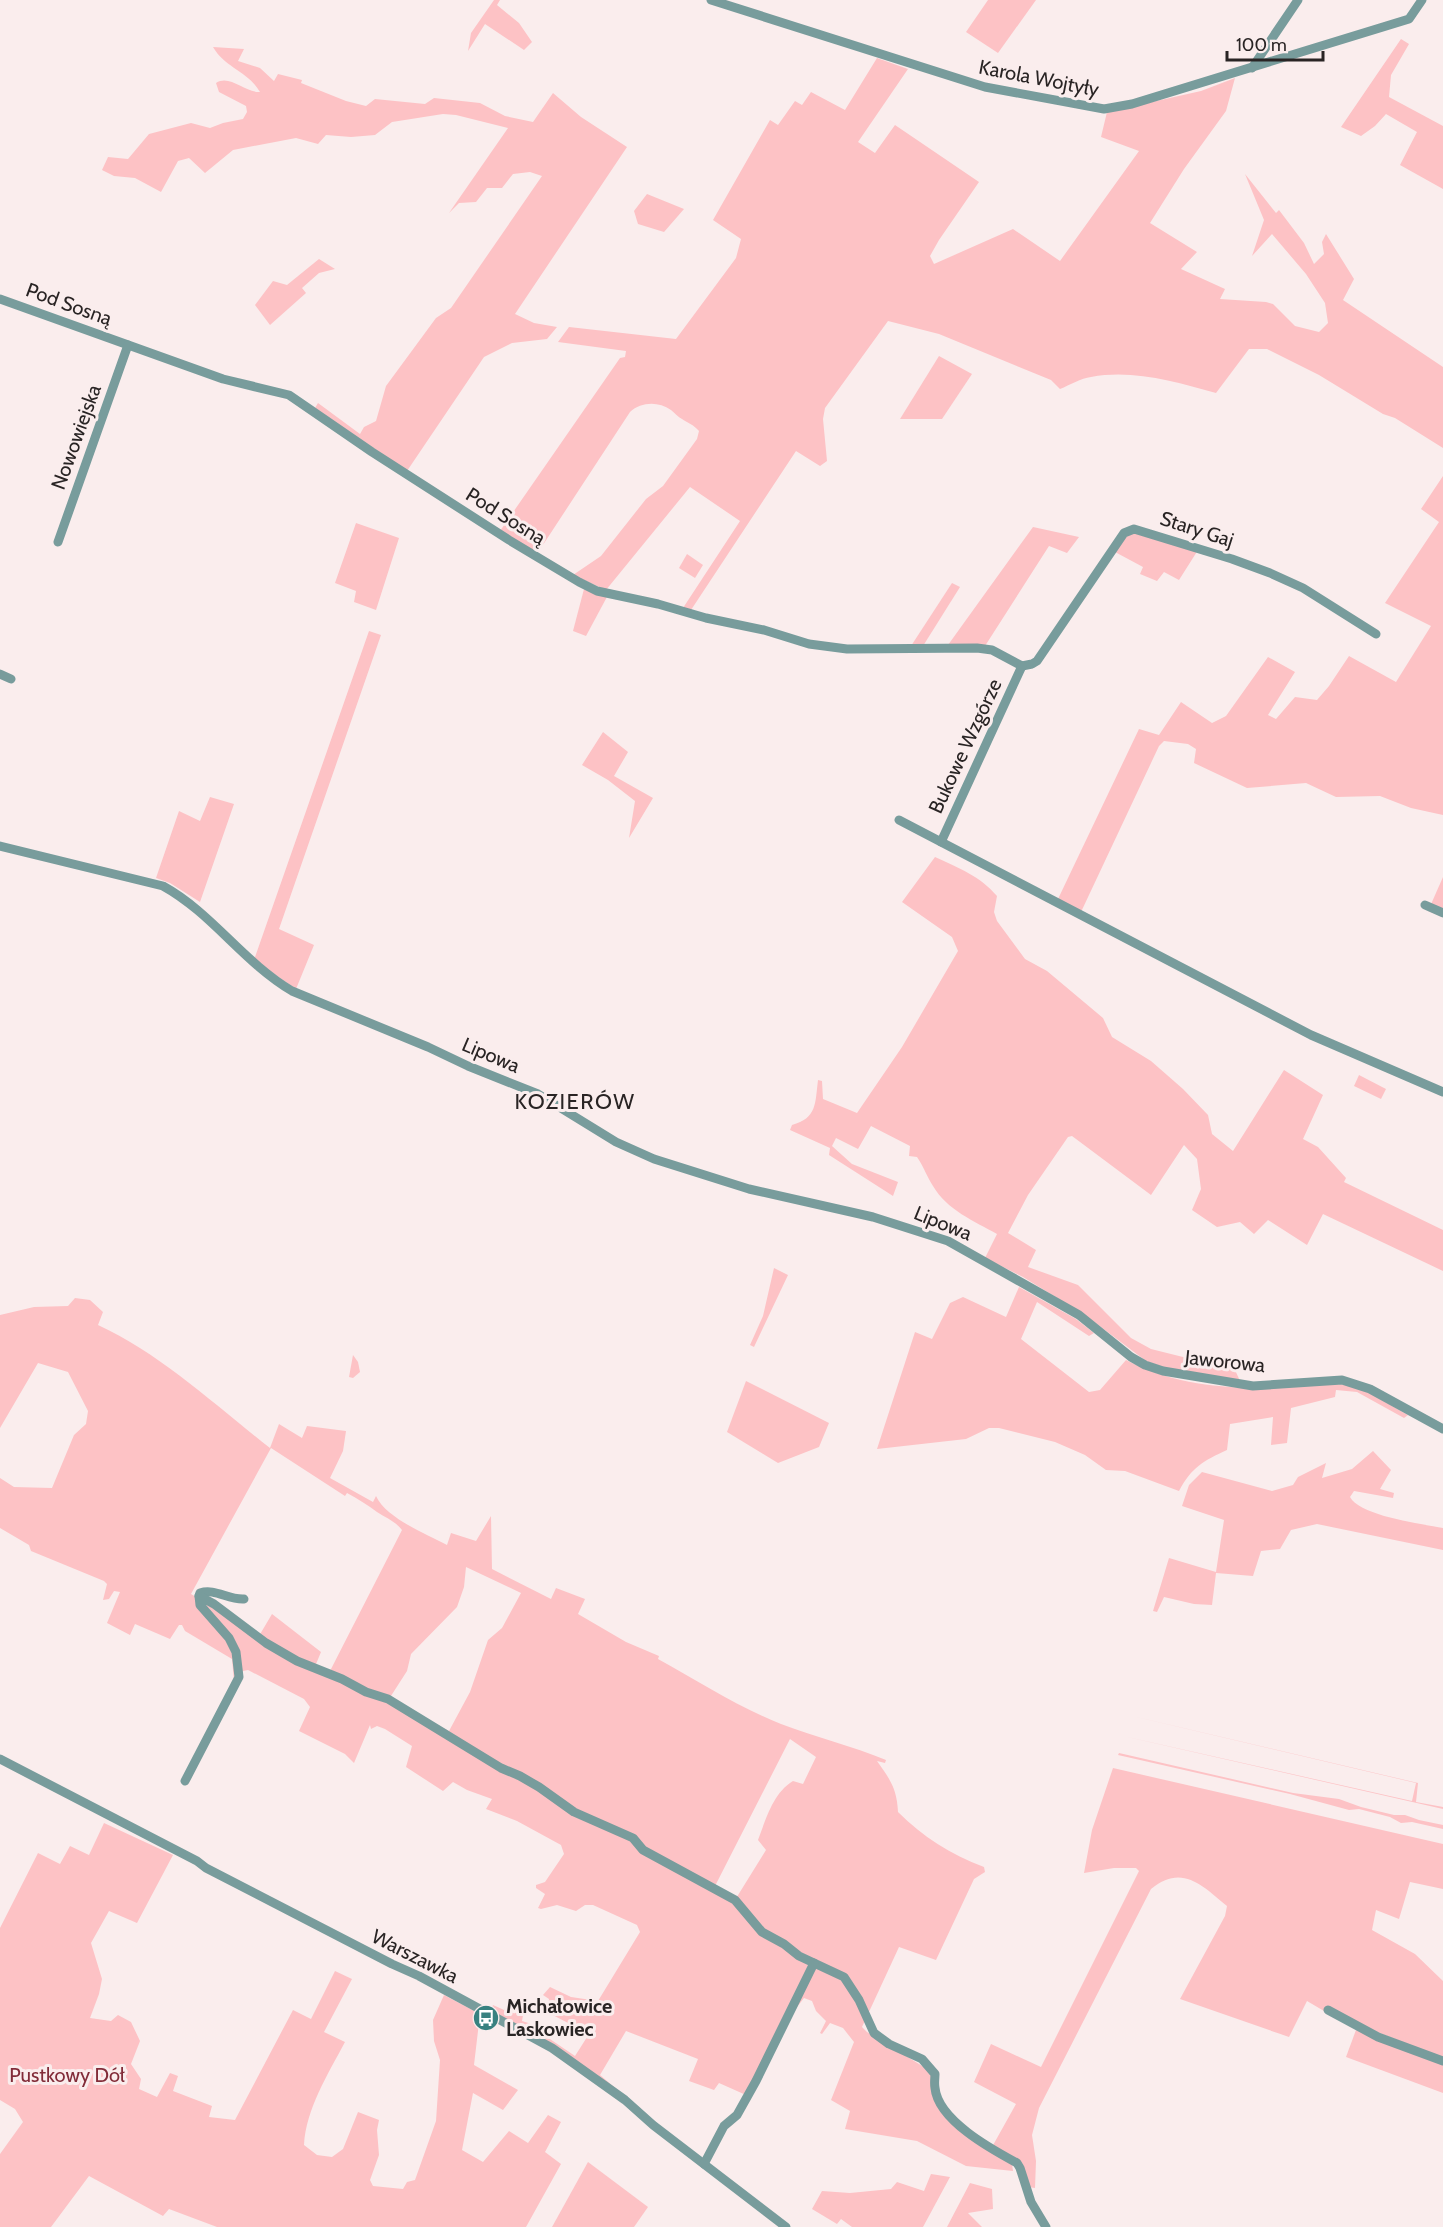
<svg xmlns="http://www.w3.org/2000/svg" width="1443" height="2227" viewBox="0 0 1443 2227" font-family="Cabin,sans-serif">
  <rect width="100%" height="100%" fill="#faeded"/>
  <g fill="#fdc2c5" fill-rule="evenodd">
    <polygon points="494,0 500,0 497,5 519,23 532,42 524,50 485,24 468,51 471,33"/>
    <polygon points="988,0 1036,0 998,53 966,32"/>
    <polygon points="1401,39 1409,44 1391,75 1389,97 1443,126 1443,189 1400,165 1417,132 1386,114 1375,126 1361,136 1341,127"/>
    <path d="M213 47 244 49 238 61 260 68 274 81 278 74 302 80 301 83 346 101 366 106 375 99 425 104 434 98 480 103 505 116 533 122 553 93 581 117 627 147 515 314 534 323 557 327 547 339 512 343 484 357 407 471 315 408 318 403 360 434 364 427 376 421 386 386 436 318 451 308 542 176 530 172 513 174 502 188H487L476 202 459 203 449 213 508 128 456 115 443 114 392 122 375 135 351 137 326 135 318 144 296 138 233 150 205 173 189 158 178 161 161 192 135 178 114 176 102 170 108 157 128 159 149 134 191 123 210 128 223 123 243 119 247 112 246 106 219 92 216 83C230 74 245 93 260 92 248 71 225 68 213 47Z"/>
    <path d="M877 58 908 69 858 142 875 153 895 125 979 182 939 240 930 256 934 264 1013 229 1060 261 1139 151 1101 137 1107 112 1201 91 1235 78 1226 111 1184 169 1150 223 1197 252 1181 269 1225 289 1220 299 1266 302 1273 304 1295 326 1319 332 1328 323 1325 303 1306 274 1272 234 1252 256 1264 220 1245 174 1276 213 1279 210 1304 243 1314 264 1324 254 1322 242 1326 234 1354 279 1343 300 1443 367V448L1395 418 1383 414 1319 375 1267 349H1249L1216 393C1176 382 1133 369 1091 377 1081 378 1070 385 1060 389L1051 380 939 334 888 321 825 408 823 419 827 461 820 466 796 451 691 610 683 608 740 521 690 487 606 590 573 575 601 556 646 499 663 486 697 439 699 431C694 425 688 423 682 419 678 417 675 413 671 410 658 401 641 402 630 412L537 554 500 531 620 358 625 357 626 351 558 342 569 327 676 339 736 258 741 239 713 220 770 120 778 125 795 101 802 105 811 92 845 110Z"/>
    <polygon points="647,194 684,209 664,232 638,224 634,211"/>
    <polygon points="319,259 335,269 319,273 302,288 306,293 270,325 255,305 273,281 287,285"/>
    <polygon points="939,356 972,374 942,419 900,419"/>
    <polygon points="1443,476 1443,815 1411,808 1380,796 1336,797 1306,783 1247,788 1194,763 1196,749 1188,744 1164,741 1159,746 1081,912 1058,899 1139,729 1159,735 1181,702 1212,723 1226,716 1268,657 1295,672 1268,715 1276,719 1295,697 1317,700 1329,686 1349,656 1396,682 1431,626 1385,603 1439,522 1421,509"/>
    <polygon points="356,523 399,538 376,610 354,602 356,591 335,583"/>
    <polygon points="1033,527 1079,537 1067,553 1049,546 985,646 948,645"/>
    <polygon points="1135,531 1198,550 1179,580 1164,572 1157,581 1140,574 1143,567 1115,552 1127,534"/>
    <polygon points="687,554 703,565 695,578 679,568"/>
    <polygon points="952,583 960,587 923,646 911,646"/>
    <polygon points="584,589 608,595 586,636 573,631"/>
    <polygon points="369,631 381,635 279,929 314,945 296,989 254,960"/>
    <polygon points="603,732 628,752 614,776 653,798 629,838 635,801 608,780 582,765"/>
    <polygon points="210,797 234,804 200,902 170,883 156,878 179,811 200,821"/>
    <path d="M935 857C959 868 980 876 997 896L994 912 997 921 1025 959 1047 971 1103 1018 1112 1037 1151 1061 1183 1089 1208 1115 1212 1134 1233 1151 1284 1070 1323 1095 1303 1139 1318 1147 1346 1178 1344 1182 1443 1230V1271L1323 1214 1307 1245 1268 1220 1254 1234 1240 1222 1217 1227 1192 1210 1201 1189 1197 1159 1184 1145 1151 1195 1072 1136 1068 1137 1028 1195 1008 1233 1036 1250 1028 1267 1078 1285 1131 1338 1151 1349 1235 1370 1241 1383 1177 1372 1146 1361 1085 1315 1023 1277 985 1258 997 1234C974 1221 947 1210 933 1186 927 1177 924 1167 917 1157L909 1156 910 1146 871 1126 858 1149 836 1138 832 1146 852 1164 898 1182 893 1196 829 1155 830 1148 790 1130 792 1125C817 1118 815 1104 818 1080L822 1081 823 1099 857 1113 902 1047 958 951 952 937 902 902Z"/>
    <polygon points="1443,877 1443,917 1428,911"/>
    <polygon points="1359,1075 1386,1089 1381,1099 1354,1086"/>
    <polygon points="774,1268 788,1275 754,1347 750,1345 763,1316"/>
    <path d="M1019 1287 1076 1319 1094 1333 1089 1336 1037 1302 1021 1339 1089 1392 1100 1390 1126 1360C1174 1385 1229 1390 1282 1387 1305 1386 1333 1380 1355 1387 1373 1393 1391 1406 1408 1415L1404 1418 1357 1392 1336 1390 1335 1397 1291 1408 1287 1443 1271 1445 1273 1417 1230 1424 1227 1450C1203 1461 1192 1467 1179 1491L1125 1471 1106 1470 1085 1455 1055 1442 999 1428H989L966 1439 877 1449 915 1332 932 1339 950 1303 963 1297 1006 1317Z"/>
    <path d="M75 1298 90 1300 103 1312 98 1325C161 1354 215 1405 270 1448L279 1424 302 1438 307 1426 346 1431 343 1451 330 1478 373 1502 376 1496C386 1518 426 1534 447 1545L451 1533 476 1541 491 1516 492 1569 551 1599 556 1588 585 1599 578 1614 626 1642 659 1656 658 1659C698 1681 738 1707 781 1724 816 1737 852 1746 886 1760L885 1763 877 1761C890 1779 897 1789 898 1812 923 1837 950 1854 984 1867L985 1872 974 1879 936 1960 899 1947 862 2027 867 2032 932 2072 943 2114 1012 2164 1013 2171 966 2166 917 2141 845 2129 850 2111 831 2100 854 2042 843 2028 830 2023 822 2034 820 2033 826 2021 816 2011 812 2001 804 1998 797 2007 746 2095 719 2083 714 2090 689 2081 698 2059 626 2031 600 2075 634 2104 491 2010 493 2005 504 2010 508 2003 523 2015 522 2021 541 2027 547 2037 575 2056 589 2034 547 2012 549 1999 543 1995 550 1987 571 1997 598 2001 640 1932 637 1925 593 1905H585L576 1911 557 1905 541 1909 538 1908 545 1894 536 1888V1885L545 1882 564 1854 561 1845 517 1821 486 1809 492 1799 467 1790 453 1782 443 1791 406 1767 412 1746 385 1729 377 1726 371 1729 370 1725 354 1763 345 1754 299 1731 310 1707 304 1699 248 1670 243 1671 223 1712 234 1681 232 1659 185 1631 182 1625H179L170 1639 135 1624 130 1635 107 1623 120 1592 114 1591 109 1599 103 1600 107 1584 104 1581 31 1551 29 1545 0 1528V1478L14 1487 52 1488 74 1435 86 1424 88 1411 68 1372 38 1363 0 1428V1315L34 1307 68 1306ZM271 1448 345 1496 347 1493C358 1499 368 1505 377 1512 386 1518 395 1521 402 1530L330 1671 316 1664 321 1652 272 1614 259 1636 232 1618 191 1594ZM466 1567 521 1593 502 1628 488 1640 470 1692 449 1731 389 1699 407 1671 411 1654 457 1607 464 1587ZM790 1739 816 1757 803 1784 793 1781C773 1793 766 1819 758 1840L766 1850 735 1900 714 1888Z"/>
    <polygon points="353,1355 358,1362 360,1372 353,1378 349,1377"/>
    <polygon points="746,1381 829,1423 819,1447 778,1463 727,1432"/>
    <path d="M1373 1451 1391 1470 1380 1489 1394 1493 1393 1498 1354 1491 1350 1497C1360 1516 1422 1524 1443 1528V1550L1317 1524 1291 1530 1280 1549 1261 1551 1253 1576 1216 1573 1212 1605 1194 1604 1164 1597 1157 1612 1153 1611 1169 1558 1216 1572 1224 1520 1182 1506 1189 1485 1202 1472 1272 1491 1293 1485 1298 1477 1326 1463 1322 1478 1352 1469Z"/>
    <polygon points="1128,1715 1418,1783 1416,1802 1443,1807 1443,1809 1123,1736 1412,1801 1416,1783"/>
    <polygon points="1119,1753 1293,1793 1339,1799 1361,1807 1394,1815 1405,1815 1419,1820 1443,1825 1443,1829 1412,1822 1401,1823 1390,1817 1359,1809 1349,1810 1290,1794 1118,1755"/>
    <path d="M1113 1768 1443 1844V1889L1410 1882 1399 1919 1376 1910 1372 1930 1415 1954 1443 1981V2058L1324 2011 1307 2001 1289 2037 1180 1999 1225 1916 1227 1906C1203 1886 1182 1863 1151 1889L1039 2108 1032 2135 1036 2161 1035 2188 1028 2187 1022 2167 992 2147 1016 2104 974 2082 991 2044 1041 2067 1139 1871 1136 1868H1114L1084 1873 1092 1830Z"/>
    <path d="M104 1823 173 1855 137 1923 109 1911 91 1943 102 1979 99 1994 90 2018 111 2021 118 2015 131 2022 140 2041 131 2064 141 2079 139 2089 157 2097 170 2073 178 2076 173 2091 212 2106 209 2117 235 2120 293 2010 311 2019 335 1971 352 1979 324 2032 345 2042C328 2074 306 2109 304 2145L317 2155 332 2157 343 2149 358 2112 379 2120 377 2130 379 2155 370 2180 373 2186 403 2189 407 2182 415 2180 436 2121 440 2060 434 2041 433 2020 444 1995 480 2014 474 2065 518 2090 503 2110 473 2093 462 2150 483 2162 509 2131 528 2143 548 2115 561 2122 545 2152 561 2164 526 2227H217L169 2209 163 2216 89 2176 51 2227H0V2154L23 2122 15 2109 0 2100V1928L38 1853 60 1864 70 1846 89 1855Z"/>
    <polygon points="1356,2030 1443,2063 1443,2093 1346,2057"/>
    <polygon points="588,2162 648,2207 634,2227 552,2227"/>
    <polygon points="931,2174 950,2177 923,2227 852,2227 841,2219 837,2224 812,2209 822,2191 850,2193 891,2189 897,2182 924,2191"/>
    <polygon points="970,2183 992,2189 993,2209 968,2213 982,2227 947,2227"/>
  </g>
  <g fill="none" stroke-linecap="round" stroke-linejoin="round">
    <g stroke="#789c9c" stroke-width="9">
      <polyline points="711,0 985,87 1104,109 1132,104 1409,19 1422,0"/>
      <polyline points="1252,68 1298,0"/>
      <polyline points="0,299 223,379 289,395 372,452 509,540 579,582 597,591 658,604 706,618 764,630 809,644 847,649 977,648 992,650 1022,666"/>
      <polyline points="58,542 128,345"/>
      <polyline points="1022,666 1032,664 1037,661 1124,533 1134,529 1232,559 1270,573 1303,588 1376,634"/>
      <polyline points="0,674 11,679"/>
      <polyline points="899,820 1311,1035 1443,1092"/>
      <polyline points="941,842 1022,666"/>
      <path d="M0 846 163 886C212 913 243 962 292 991L428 1047 468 1066 538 1094 616 1142 654 1159 749 1189 873 1217 948 1241 1079 1315 1131 1357 1145 1365 1163 1371 1253 1386 1342 1380 1370 1389 1443 1429"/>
      <polyline points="1425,905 1443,913"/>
      <path d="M199 1596 200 1593C215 1588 228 1600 244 1599"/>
      <polyline points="0,1759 197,1861 206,1868 392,1964 419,1976 552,2048 625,2100 653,2125 786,2227"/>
      <path d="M185 1781 239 1677 236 1652 229 1638 200 1605 199 1596 214 1604 266 1643 297 1661 342 1679 366 1692 388 1699 501 1768 520 1776 539 1787 574 1812 633 1838 643 1850 735 1900 762 1932 784 1944 799 1956 844 1977 859 2000 874 2033 889 2044 922 2059 935 2074C935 2078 934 2083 935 2088 938 2120 991 2149 1017 2163L1020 2168 1031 2202 1046 2227"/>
      <polyline points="1328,2010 1378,2037 1443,2061"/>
      <polyline points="704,2164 724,2126 737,2115 756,2081 814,1963"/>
    </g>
  </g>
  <defs>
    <g id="bus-disc" transform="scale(1.35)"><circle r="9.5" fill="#388180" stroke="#faeded"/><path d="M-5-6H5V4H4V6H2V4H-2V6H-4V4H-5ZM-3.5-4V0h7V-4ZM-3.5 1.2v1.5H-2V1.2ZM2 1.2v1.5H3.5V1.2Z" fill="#fff"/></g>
  </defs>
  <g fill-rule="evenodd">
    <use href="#bus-disc" x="486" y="2018"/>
  </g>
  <g text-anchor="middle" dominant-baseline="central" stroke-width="6" stroke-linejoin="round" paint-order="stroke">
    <g font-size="20" fill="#292424" stroke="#faeded">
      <text transform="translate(1039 78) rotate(11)">Karola Wojtyły</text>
      <text transform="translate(69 304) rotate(20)">Pod Sosną</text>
      <text transform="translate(76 437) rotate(-70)">Nowowiejska</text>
      <text transform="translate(506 516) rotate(32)">Pod Sosną</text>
      <text transform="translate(1197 529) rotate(18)">Stary Gaj</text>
      <text transform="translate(965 746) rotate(-65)">Bukowe Wzgórze</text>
      <text transform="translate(491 1055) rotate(23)">Lipowa</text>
      <text transform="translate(943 1223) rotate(22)">Lipowa</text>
      <text transform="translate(1225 1361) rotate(6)">Jaworowa</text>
      <text transform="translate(415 1956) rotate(27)">Warszawka</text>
    </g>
    <g font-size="20" font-weight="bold" fill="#292424" stroke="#faeded" text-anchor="start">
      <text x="506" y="2006">Michałowice<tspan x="506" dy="23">Laskowiec</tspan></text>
    </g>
    <g font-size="20" fill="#822c39" stroke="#faeded">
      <text x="67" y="2075">Pustkowy Dół</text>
    </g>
    <g font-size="22" letter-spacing="1.5" fill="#292424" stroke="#faeded">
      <text x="575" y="1101">KOZIERÓW</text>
    </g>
  </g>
  <path d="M1227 51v9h96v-9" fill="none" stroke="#292424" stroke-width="3"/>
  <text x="1236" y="51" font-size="18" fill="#292424" stroke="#faeded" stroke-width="4.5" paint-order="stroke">100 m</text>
</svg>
